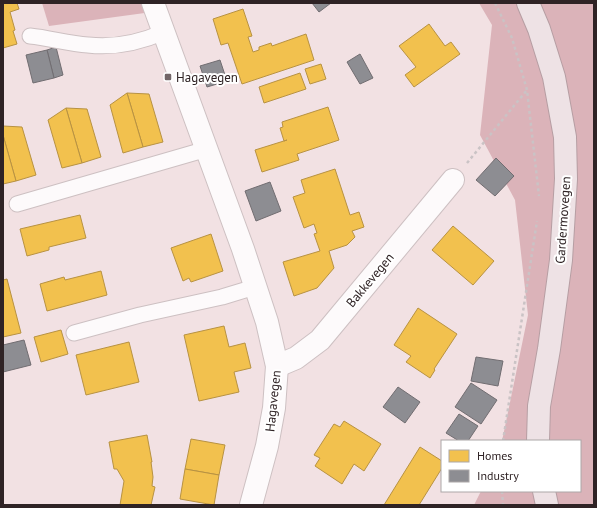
<svg xmlns="http://www.w3.org/2000/svg" width="597" height="508" viewBox="0 0 597 508" font-family="'PT Sans',sans-serif">
  <rect width="100%" height="100%" fill="#f2e1e3"/>
  <g fill="#dbb3b9">
    <polygon points="42,3 152,3 152,12 49,26"/>
    <polygon points="479,3 594,3 594,505 474,505 481,491 580,491 580,441 502,441 528,315 515,200 480,135 492,25"/>
  </g>
  <g fill="#f2c14e" stroke="#b89242">
    <polygon points="3,3 17,3 19,9 10,12 15,30 13,31 17,44 3,48"/>
    <polygon points="243,9 252,36 248,37 253,52 259,50 259,47 271,43 272,46 306,34 314,60 242,84 228,43 221,45 213,19"/>
    <polygon points="429,24 445,46 451,42 460,54 414,87 405,75 416,67 399,46"/>
    <polygon points="321,64 326,79 310,84 305,69"/>
    <polygon points="300,73 306,89 264,103 259,87"/>
    <polygon points="127,93 149,94 163,142 143,147"/>
    <polygon points="127,93 143,147 123,153 110,105"/>
    <polygon points="328,107 339,140 297,154 299,160 262,172 255,150 287,140 284,141 280,128 283,127 282,122"/>
    <polygon points="66,108 87,109 101,157 82,163"/>
    <polygon points="66,108 82,163 62,168 48,120"/>
    <polygon points="3,126 22,127 36,175 16,181 3,135"/>
    <polygon points="3,135 16,181 3,184"/>
    <polygon points="335,169 350,215 359,212 364,227 352,231 355,237 347,245 329,251 334,268 317,288 294,296 283,262 320,251 314,234 317,233 314,224 304,228 293,197 305,193 301,180"/>
    <polygon points="80,215 86,238 49,247 49,250 27,256 20,229"/>
    <polygon points="453,226 494,261 473,285 432,250"/>
    <polygon points="211,234 223,271 191,282 189,278 183,281 171,248"/>
    <polygon points="101,271 107,295 47,311 40,284 64,277 65,280"/>
    <polygon points="7,279 21,333 3,337 3,280"/>
    <polygon points="418,308 457,334 434,369 435,370 430,378 406,362 411,356 394,345"/>
    <polygon points="224,326 229,347 245,343 251,368 234,372 239,392 199,401 184,335"/>
    <polygon points="61,330 68,354 41,362 34,337"/>
    <polygon points="129,342 139,382 86,395 76,355"/>
    <polygon points="344,421 381,444 364,471 354,464 342,484 315,466 320,458 314,455 334,424 340,427"/>
    <polygon points="147,435 152,462 151,462 153,477 152,486 155,487 151,505 120,505 124,481 117,469 114,469 109,442"/>
    <polygon points="191,439 225,445 219,475 185,469"/>
    <polygon points="420,447 442,461 442,468 419,505 384,505"/>
    <polygon points="185,469 219,475 214,505 180,499"/>
  </g>
  <g fill="#8d8d92" stroke="#716d71">
    <polygon points="312,3 331,3 319,12"/>
    <polygon points="56,47 63,75 54,78 47,50"/>
    <polygon points="47,50 54,78 33,83 26,55"/>
    <polygon points="360,54 373,78 360,84 347,62"/>
    <polygon points="220,60 227,81 207,87 200,66"/>
    <polygon points="496,158 514,176 495,196 476,180"/>
    <polygon points="270,182 281,211 256,221 245,191"/>
    <polygon points="24,340 31,365 3,372 3,345"/>
    <polygon points="476,357 503,361 498,386 471,381"/>
    <polygon points="471,383 497,400 481,424 455,407"/>
    <polygon points="398,387 420,402 405,423 383,407"/>
    <polygon points="459,414 478,426 468,441 459,441 446,433"/>
  </g>
  <g fill="none" stroke-linecap="round" stroke-linejoin="round">
    <g stroke="#cdc0c2" stroke-width="17">
      <g id="service">
        <path d="M30 36C50 38 69 44 88 45 114 48 141 42 164 32"/>
        <polyline points="17,204 207,149"/>
        <polyline points="74,333 140,315 222,297 255,287"/>
      </g>
    </g>
    <g stroke="#cdc0c2" stroke-width="24">
      <g id="minor">
        <polyline points="153,3 243,249 267,322 277,366 274,408 267,446 251,505"/>
        <polyline points="277,366 296,358 320,340 453,180"/>
      </g>
    </g>
    <g stroke="#b69ea3" stroke-width="24">
      <g id="primary">
        <polyline points="528,3 539,29 554,77 565,137 566,179 561,260 549,349 539,406 538,441"/>
        <polyline points="544,491 547,505"/>
      </g>
    </g>
    <g stroke="#cac3c5" stroke-width="2.5" stroke-dasharray="3 3" stroke-linecap="butt">
      <polyline points="495,3 512,38 527,90 539,196"/>
      <polyline points="467,163 527,90"/>
      <polyline points="503,441 537,221"/>
      <polyline points="502,491 503,505"/>
    </g>
    <use href="#service" stroke="#fdfafb" stroke-width="15"/>
    <use href="#minor" stroke="#fdfafb" stroke-width="22"/>
    <use href="#primary" stroke="#eee2e5" stroke-width="22"/>
  </g>
  <rect fill="#736668" stroke="#fff" stroke-width="1.5" x="164" y="73" width="8" height="8" rx="2"/>
  <g text-anchor="middle" dominant-baseline="central" stroke-width="4" stroke-linejoin="round" paint-order="stroke">
    <g font-size="13" fill="#2f2325" stroke="#fff" text-anchor="start">
      <text x="176" y="77">Hagavegen</text>
    </g>
    <g font-size="13" fill="#2f2325" stroke="#fff">
      <text transform="translate(563 220) rotate(-86)">Gardermovegen</text>
      <text transform="translate(370 280) rotate(-50)">Bakkevegen</text>
      <text transform="translate(273 401) rotate(-84)">Hagavegen</text>
    </g>
  </g>
  <rect width="597" height="508" fill="none" stroke="#2f2325" stroke-width="8"/>
  <rect x="441" y="440" width="140" height="52" fill="#ffffff" stroke="#aca7a8"/>
  <rect x="449" y="450" width="20" height="12" fill="#f2c14e" stroke="#aca7a8"/>
  <text x="477" y="460" font-size="12" fill="#2f2325">Homes</text>
  <rect x="449" y="470" width="20" height="12" fill="#8d8d92" stroke="#aca7a8"/>
  <text x="477" y="480" font-size="12" fill="#2f2325">Industry</text>
</svg>
